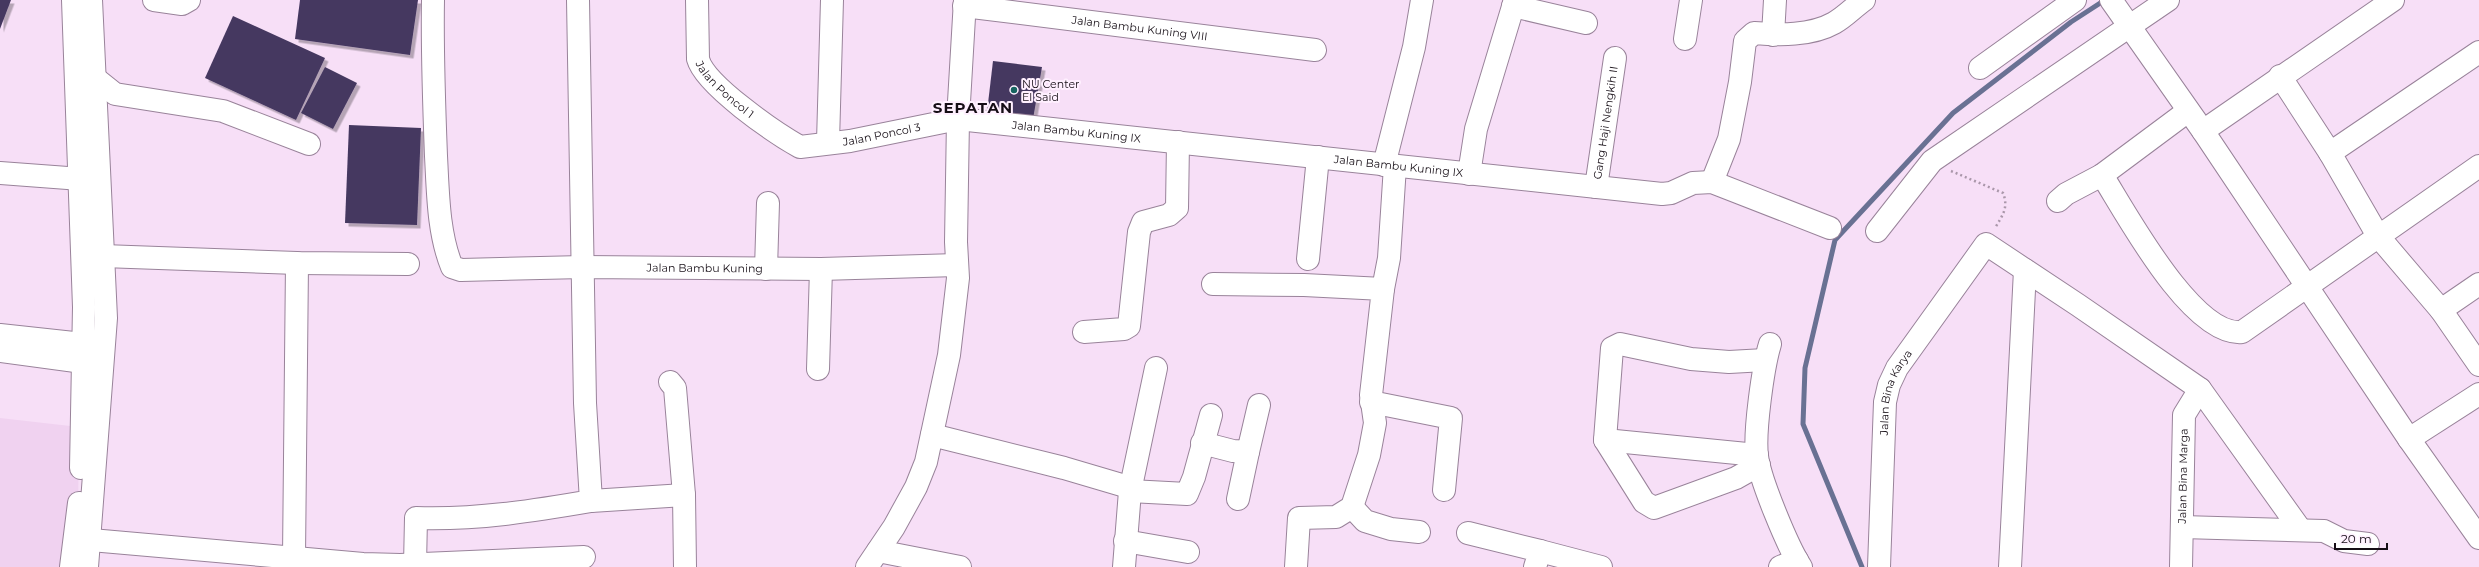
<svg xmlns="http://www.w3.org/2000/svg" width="2479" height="567" viewBox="0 0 2479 567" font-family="Montserrat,sans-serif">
  <defs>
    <filter id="shadow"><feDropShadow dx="3.5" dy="3.5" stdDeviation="0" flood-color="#0004"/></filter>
  </defs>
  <rect width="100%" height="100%" fill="#f7dff7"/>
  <polygon fill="#f0d2f0" points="0,418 79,427 78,516 71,567 0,567"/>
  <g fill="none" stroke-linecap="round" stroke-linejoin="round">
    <polyline stroke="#697193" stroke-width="5" points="1862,567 1803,424 1805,368 1835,240 1953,113 2071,22 2105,0"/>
  </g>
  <g fill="#453860" filter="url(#shadow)">
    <polygon points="0,0 11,0 0,29"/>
    <polygon points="300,0 418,0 410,55 295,39"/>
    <polygon points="233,16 325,58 296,120 205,78"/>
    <polygon points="993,61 1042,67 1033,119 987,112"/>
    <polygon points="325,67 357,83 333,129 301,113"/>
    <polygon points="349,125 421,128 417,225 345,223"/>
  </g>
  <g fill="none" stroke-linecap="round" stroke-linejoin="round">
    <g stroke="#99839a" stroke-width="24">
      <g id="minor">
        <polyline points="154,0 182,4 189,0"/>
        <path id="s1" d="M433 0C432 52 434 104 436 156 438 192 438 233 452 267L461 270 583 267 821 269 957 265"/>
        <path id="s2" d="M697 0 698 59C705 85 775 133 800 147L850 141 958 119 1662 194 1671 193 1693 183 1712 182 1830 228"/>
        <polyline points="2111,0 2203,131 2409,439 2479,538"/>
        <path id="s3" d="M964 6 1315 50"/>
        <polyline points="1513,6 1586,23"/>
        <polyline points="1773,35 1775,0"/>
        <polyline points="1685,39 1691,0"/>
        <polyline points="1980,68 2075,0"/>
        <polyline points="2280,76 2330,153 2378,236 2441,310 2479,365"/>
        <polyline points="95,78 115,94 223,111 309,144"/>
        <polyline points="2203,131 2393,0"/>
        <polyline points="828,142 832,0"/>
        <polyline points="2330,153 2479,52"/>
        <polyline points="1384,165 1414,47 1422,0"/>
        <polyline points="0,173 81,179"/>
        <polyline points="1469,174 1476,129 1515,0"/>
        <path d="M2102 175C2126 213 2192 337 2242 332L2479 166"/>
        <path d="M1712 182 1729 139 1740 82 1745 41 1754 33C1779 35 1811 36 1834 23 1845 17 1854 7 1864 0"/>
        <path id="s4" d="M1596 187 1615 58"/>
        <polyline points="2058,201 2066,194 2102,175 2188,111"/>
        <polyline points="1877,231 1932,161 2168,0"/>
        <polyline points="103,256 297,263 408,264"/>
        <polyline points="1308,259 1318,157"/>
        <polyline points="766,269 768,203"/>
        <polyline points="1213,284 1304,285 1383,289 1371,395 1375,423 1369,455 1352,507 1336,517 1299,518 1296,567"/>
        <polyline points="1383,289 1389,258 1395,166"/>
        <polyline points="2441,310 2479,284"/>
        <polyline points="1084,332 1124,329 1129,326 1139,232 1143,222 1169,215 1177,208 1178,142"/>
        <polyline points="0,335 83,344"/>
        <path d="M1770 344C1763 367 1754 432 1757 456 1760 480 1788 547 1801 567"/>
        <polyline points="0,351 83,362"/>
        <polyline points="818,369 821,269"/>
        <polyline points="670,382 675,388 684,495 685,567"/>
        <polyline points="1371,402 1451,418 1444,490"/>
        <polyline points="932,435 1064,468 1125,486 1130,491 1187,494 1194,477 1211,415"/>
        <polyline points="2409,439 2479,394"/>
        <polyline points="1605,440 1757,455"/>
        <polyline points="1202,443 1233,451 1248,452 1259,405"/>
        <polyline points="1759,465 1736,478 1654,508 1644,502 1605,440 1612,348 1620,344 1691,359 1729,362 1765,360"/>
        <polyline points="1238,499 1248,452"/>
        <polyline points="591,501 684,495"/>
        <polyline points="1352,507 1365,521 1391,529 1419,532"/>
        <polyline points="2182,527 2324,531 2344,541 2368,544"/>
        <polyline points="1468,533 1540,551 1535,567"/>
        <polyline points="91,540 363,564 400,565 584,557"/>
        <polyline points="1125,541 1188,552"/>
        <polyline points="878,551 960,567"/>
        <polyline points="1540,551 1601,567"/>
        <polyline points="294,557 297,263"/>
        <path d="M415 565 416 518C476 520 533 511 591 501L585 403 578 0"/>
        <polyline points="867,567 894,527 916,487 926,462 949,355 958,278 956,242 958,119 965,0"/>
        <polyline points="1124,567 1130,491 1156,368"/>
        <polyline points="1780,567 1797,560"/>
        <path id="s5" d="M1879 567 1885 402 1889 385 1897 368 1986 244 2078 305 2200 389 2300 529"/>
        <polyline points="2010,567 2025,270"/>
        <path id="s6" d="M2181 567 2184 415 2200 389"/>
      </g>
    </g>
    <g stroke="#99839a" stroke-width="24">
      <g id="major">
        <polyline points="73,0 84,307 81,468"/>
        <polyline points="71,567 79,503"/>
        <polyline points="87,567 106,318 91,0"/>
      </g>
    </g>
    <path stroke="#aa97aa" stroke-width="2.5" stroke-dasharray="2 3" stroke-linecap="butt" d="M1951 171 2003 193C2009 208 2002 216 1995 228"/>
    <use href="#minor" stroke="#fff" stroke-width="22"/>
    <use href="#major" stroke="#fff" stroke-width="22"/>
  </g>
  <circle fill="#16645f" stroke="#fff0ff" stroke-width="1.5" cx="1014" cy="90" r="4"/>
  <g text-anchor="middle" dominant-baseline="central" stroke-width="4" stroke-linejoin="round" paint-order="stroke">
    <g font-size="11" fill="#160e16" stroke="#fff0ff">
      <text stroke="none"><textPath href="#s3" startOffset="177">Jalan Bambu Kuning VIII</textPath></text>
      <text stroke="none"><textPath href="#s2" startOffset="100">Jalan Poncol 1</textPath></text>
      <text stroke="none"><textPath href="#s4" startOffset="65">Gang Haji Nengkih II</textPath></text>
      <text stroke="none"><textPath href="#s2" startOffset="475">Jalan Bambu Kuning IX</textPath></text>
      <text stroke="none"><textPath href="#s2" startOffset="278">Jalan Poncol 3</textPath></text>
      <text stroke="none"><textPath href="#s2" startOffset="799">Jalan Bambu Kuning IX</textPath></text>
      <text stroke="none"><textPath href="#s1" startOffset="522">Jalan Bambu Kuning</textPath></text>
      <text stroke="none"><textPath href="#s5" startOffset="177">Jalan Bina Karya</textPath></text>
      <text stroke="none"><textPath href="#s6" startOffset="91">Jalan Bina Marga</textPath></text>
    </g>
    <g font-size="11" fill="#160e16" stroke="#fff0ff" text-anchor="start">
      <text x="1022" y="84">NU Center<tspan x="1022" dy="13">El Said</tspan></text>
    </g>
    <g font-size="15" font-weight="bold" letter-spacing="1" fill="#160e16" stroke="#fff0ff">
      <text x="973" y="107">SEPATAN</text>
    </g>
  </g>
  <path d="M2335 543v6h52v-6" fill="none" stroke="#160e16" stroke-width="2"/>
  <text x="2341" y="543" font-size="12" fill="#160e16" stroke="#fff0ff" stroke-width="3" paint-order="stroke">20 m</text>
</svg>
